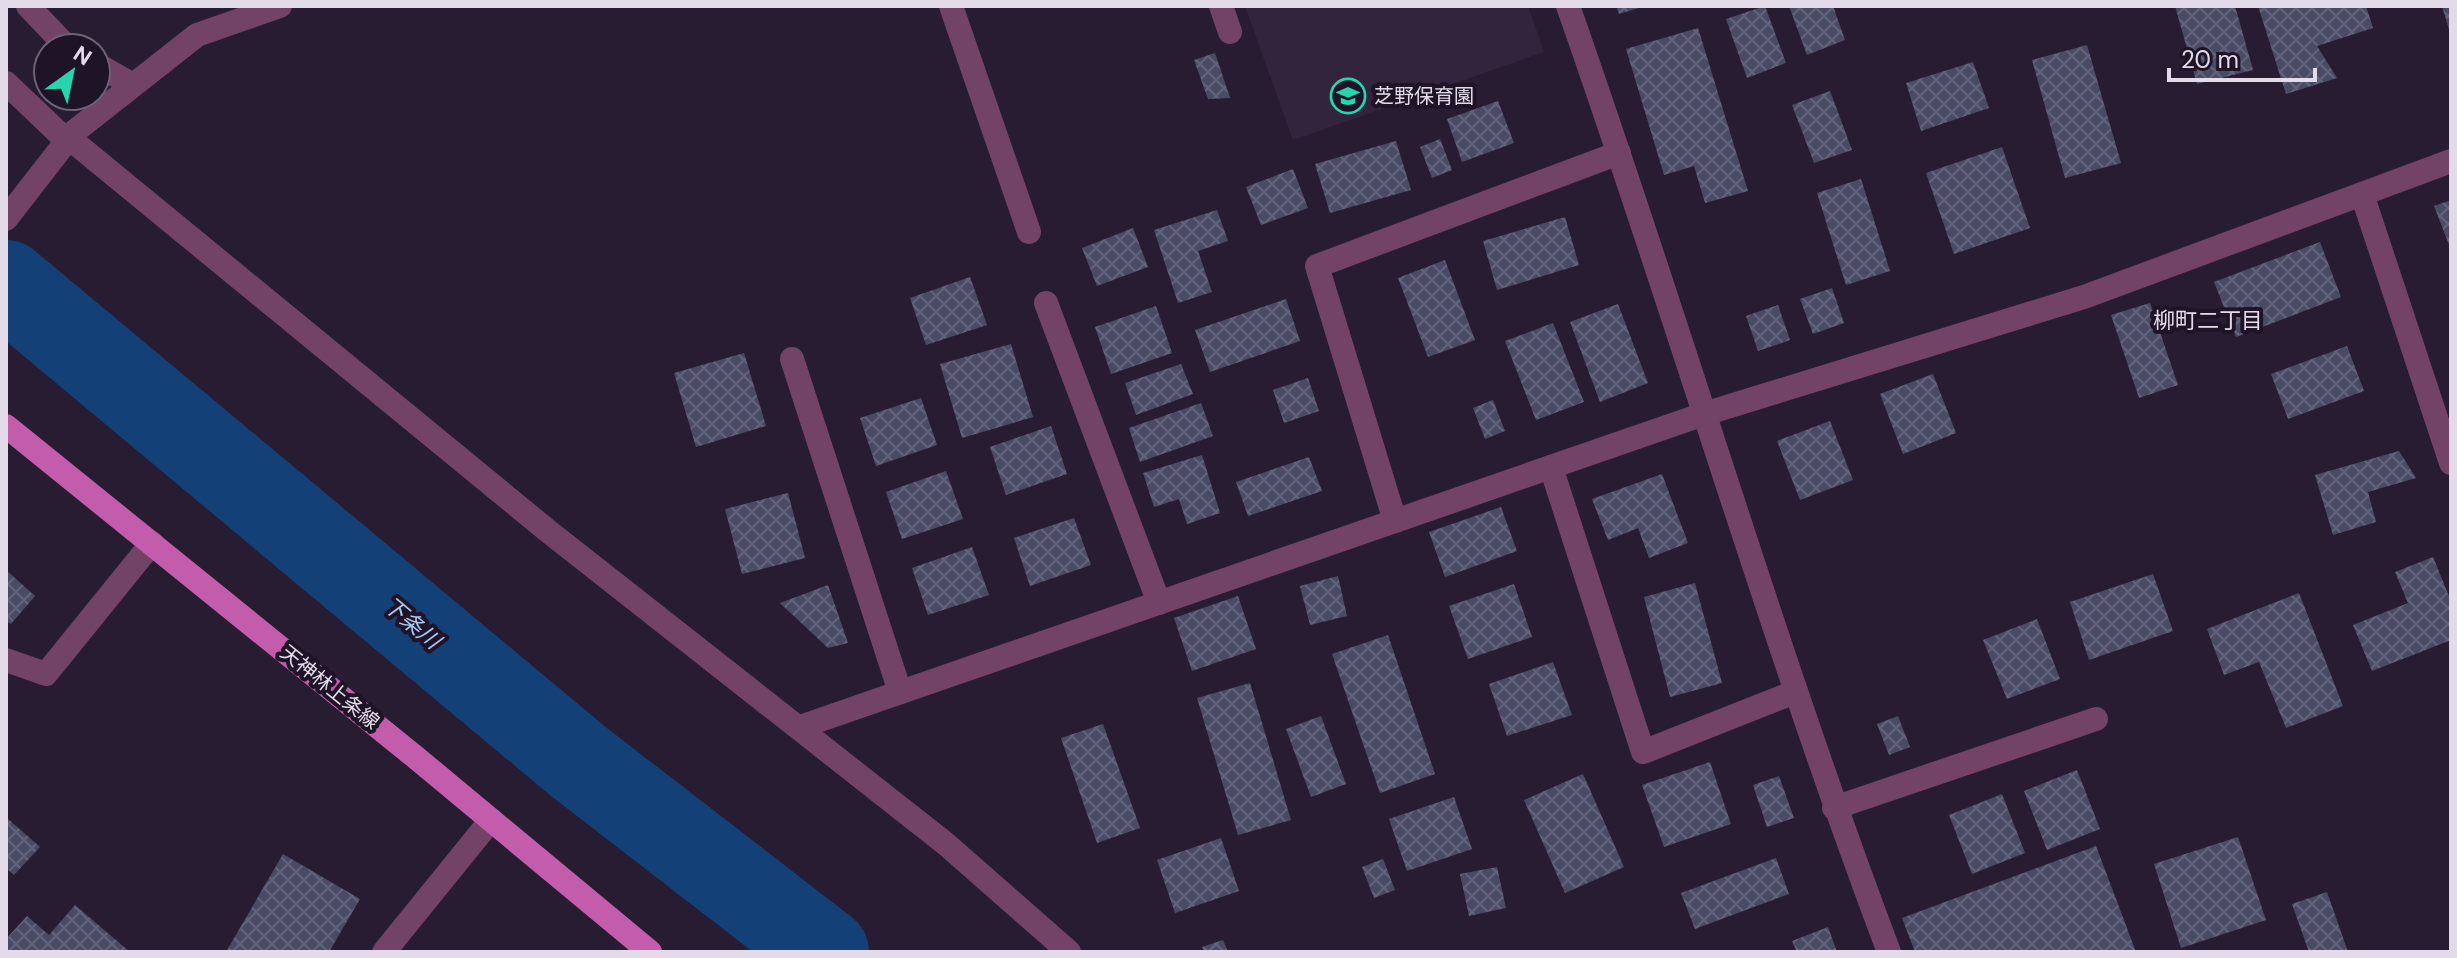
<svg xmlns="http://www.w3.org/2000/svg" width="2457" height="958" viewBox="0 0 2457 958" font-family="'DM Sans','Noto Sans JP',sans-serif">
  <defs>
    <pattern id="building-cross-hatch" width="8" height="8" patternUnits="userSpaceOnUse" patternTransform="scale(2)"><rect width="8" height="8" fill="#494b65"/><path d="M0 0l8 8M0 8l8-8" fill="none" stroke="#63647b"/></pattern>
  </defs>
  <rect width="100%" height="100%" fill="#281c32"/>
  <polygon fill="#33243e" points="1245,6 1528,6 1544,52 1293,140"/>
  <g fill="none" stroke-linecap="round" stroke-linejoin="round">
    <polyline stroke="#134177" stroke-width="88" points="6,284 579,762 825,952"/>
  </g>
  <g fill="url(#building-cross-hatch)">
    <polygon points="1616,6 1642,6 1642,7 1619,14"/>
    <polygon points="1765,6 1786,63 1747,78 1726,19"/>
    <polygon points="1789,6 1833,6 1845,40 1807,55"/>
    <polygon points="2175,6 2235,6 2253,70 2197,84"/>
    <polygon points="2258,6 2366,6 2373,28 2317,46 2337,78 2286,94"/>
    <polygon points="2442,6 2451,6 2451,33 2450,33"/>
    <polygon points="1698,28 1748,191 1705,203 1694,166 1664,175 1626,49"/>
    <polygon points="2087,45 2121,163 2065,178 2032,60"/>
    <polygon points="1215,53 1230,98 1208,99 1194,60"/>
    <polygon points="1973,62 1989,108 1921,131 1906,83"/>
    <polygon points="1830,91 1852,150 1814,163 1792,105"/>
    <polygon points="1498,101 1514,143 1462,162 1447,119"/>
    <polygon points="1440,139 1452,170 1432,178 1420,147"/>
    <polygon points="1396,141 1411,190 1330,213 1315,164"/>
    <polygon points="2002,147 2030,228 1954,254 1926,173"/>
    <polygon points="1293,169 1308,208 1261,225 1246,187"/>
    <polygon points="1861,179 1890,271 1846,285 1817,193"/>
    <polygon points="2451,200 2451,250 2434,206"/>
    <polygon points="1217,210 1228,241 1198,251 1212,292 1178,303 1154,230"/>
    <polygon points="1565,217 1579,265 1497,290 1483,241"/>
    <polygon points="1133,228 1148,267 1097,286 1082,248"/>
    <polygon points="2320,242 2341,297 2236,337 2214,282"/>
    <polygon points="1445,260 1475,340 1428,357 1398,278"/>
    <polygon points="970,277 987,325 926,345 910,298"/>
    <polygon points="1832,288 1844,323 1813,334 1800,299"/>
    <polygon points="1286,299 1300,341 1210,372 1195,330"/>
    <polygon points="2150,303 2178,385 2139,398 2111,315"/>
    <polygon points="1618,304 1648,383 1600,402 1570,322"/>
    <polygon points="1778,305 1790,340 1758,351 1746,316"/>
    <polygon points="1156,306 1172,353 1111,374 1095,327"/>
    <polygon points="1553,323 1584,402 1536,420 1505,341"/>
    <polygon points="1011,344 1033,417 962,438 940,364"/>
    <polygon points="2347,346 2364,391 2288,419 2271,374"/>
    <polygon points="744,353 766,426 696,447 674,373"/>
    <polygon points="1181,364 1193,394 1136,415 1125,383"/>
    <polygon points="1933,374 1956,433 1903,454 1880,394"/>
    <polygon points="1308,378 1319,411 1284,423 1273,390"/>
    <polygon points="921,398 937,445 876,466 860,418"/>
    <polygon points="1493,400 1505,431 1485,439 1473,408"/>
    <polygon points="1201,403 1213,436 1140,462 1129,428"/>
    <polygon points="1830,421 1853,480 1800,500 1777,441"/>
    <polygon points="1051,426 1067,474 1006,495 990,447"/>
    <polygon points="2399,451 2416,478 2368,492 2376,522 2333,535 2315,475"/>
    <polygon points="1202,455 1220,513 1187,524 1179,499 1154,507 1143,473"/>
    <polygon points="1309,457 1322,491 1248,516 1236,482"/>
    <polygon points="946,471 963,519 902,539 886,492"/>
    <polygon points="1662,474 1688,543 1649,558 1638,528 1608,540 1592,499"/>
    <polygon points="788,493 805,558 742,574 725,509"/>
    <polygon points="1501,507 1517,551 1445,577 1429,532"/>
    <polygon points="1074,518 1091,565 1030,586 1014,538"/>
    <polygon points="972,547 989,595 928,615 912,568"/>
    <polygon points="2433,557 2451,601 2451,640 2372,671 2353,625 2408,603 2395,572"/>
    <polygon points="6,570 35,596 11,624 6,621"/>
    <polygon points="2153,574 2173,631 2089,660 2070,602"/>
    <polygon points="1338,576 1347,616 1310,625 1300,586"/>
    <polygon points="1695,583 1722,683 1670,697 1644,597"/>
    <polygon points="1514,584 1532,637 1468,659 1449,606"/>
    <polygon points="828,585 848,643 828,648 780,603"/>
    <polygon points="2299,593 2343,706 2286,728 2259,662 2224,675 2207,629"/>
    <polygon points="1238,596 1256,649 1192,671 1174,618"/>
    <polygon points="2037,619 2060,679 2007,699 1983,640"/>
    <polygon points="1388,635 1435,774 1380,793 1332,654"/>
    <polygon points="1553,662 1572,715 1507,736 1489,684"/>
    <polygon points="1250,683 1291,820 1238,835 1197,698"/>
    <polygon points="1321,716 1346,784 1311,797 1286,729"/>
    <polygon points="1898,716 1910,747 1889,755 1877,724"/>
    <polygon points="1103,724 1140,828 1097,843 1061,738"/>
    <polygon points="1710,762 1731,824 1664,847 1642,785"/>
    <polygon points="2077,770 2100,829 2047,850 2024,791"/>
    <polygon points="1583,774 1624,867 1565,893 1524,800"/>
    <polygon points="1779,776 1794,818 1767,827 1753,785"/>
    <polygon points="2002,794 2025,853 1972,874 1949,815"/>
    <polygon points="1454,797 1472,849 1407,871 1389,819"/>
    <polygon points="6,817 40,847 14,875 6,868"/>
    <polygon points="2238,837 2266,920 2181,948 2154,864"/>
    <polygon points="1221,838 1239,891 1175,913 1157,860"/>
    <polygon points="2096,846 2136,952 1915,952 1902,918"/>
    <polygon points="283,854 360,899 329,952 226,952"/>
    <polygon points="1776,858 1789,894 1695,929 1681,893"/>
    <polygon points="1383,859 1395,890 1374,898 1362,867"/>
    <polygon points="1497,867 1506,908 1469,916 1460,874"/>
    <polygon points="2327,892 2348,952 2309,952 2292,904"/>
    <polygon points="75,905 130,952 6,952 6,939 27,916 49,935"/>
    <polygon points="1828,927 1837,952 1797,952 1792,941"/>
    <polygon points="1223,940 1228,952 1204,952 1202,947"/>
  </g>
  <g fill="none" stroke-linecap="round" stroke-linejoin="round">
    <g stroke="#734267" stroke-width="24">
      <polyline points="28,6 68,48"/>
      <polyline points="951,6 1029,232"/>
      <polyline points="1221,6 1230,32"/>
      <path d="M1568 6C1679 320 1771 640 1889 952"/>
      <polyline points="96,64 133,85"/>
      <polyline points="6,83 65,139"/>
      <polyline points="69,138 548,531 946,844 1069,952"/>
      <polyline points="65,139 197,35 280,6"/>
      <polyline points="2362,194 2451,463"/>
      <polyline points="6,219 69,138"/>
      <polyline points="1046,303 1159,603"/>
      <polyline points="792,359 900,692"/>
      <polyline points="1551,467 1643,752 1795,692"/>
      <polyline points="1395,521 1317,266 1619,153"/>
      <polyline points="6,660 46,674 152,543"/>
      <polyline points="800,727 1704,414 2084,297 2451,161"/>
      <polyline points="1834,808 2096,719"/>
      <polyline points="384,952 491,820"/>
    </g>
    <polyline stroke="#c25cab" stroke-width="24" points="6,426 414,756 650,952"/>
  </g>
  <defs>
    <g id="school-ring" transform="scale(1.8)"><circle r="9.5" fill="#1f1328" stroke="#26d5ae" stroke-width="1.5"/><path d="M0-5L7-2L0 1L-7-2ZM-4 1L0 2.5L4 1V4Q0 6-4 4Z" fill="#26d5ae"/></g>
  </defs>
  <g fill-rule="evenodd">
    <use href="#school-ring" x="1348" y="96"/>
  </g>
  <g text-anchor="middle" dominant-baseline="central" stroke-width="8" stroke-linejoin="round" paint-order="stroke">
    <g font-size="20" fill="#e3dbea" stroke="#1f1328" text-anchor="start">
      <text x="1374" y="96">芝野保育園</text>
    </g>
    <g font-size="20" fill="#e3dbea" stroke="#1f1328">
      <text transform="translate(330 687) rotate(39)">天神林上条線</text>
    </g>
    <g font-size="22" fill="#e3dbea" stroke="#1f1328">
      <text x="2208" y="320">柳町二丁目</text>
    </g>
    <g font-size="22" font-style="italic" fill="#a9c8ee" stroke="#1f1328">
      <text transform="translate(412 623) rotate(40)">下条川</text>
    </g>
  </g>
  <rect width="2457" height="958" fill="none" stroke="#e3dbea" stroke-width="16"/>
  <g transform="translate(72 72) rotate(33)"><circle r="38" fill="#1f1328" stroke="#6d6376" stroke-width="2"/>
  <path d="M0-6L14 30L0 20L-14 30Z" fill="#26d5ae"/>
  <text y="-12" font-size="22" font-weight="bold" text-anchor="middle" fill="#e3dbea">N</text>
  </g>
  <path d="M2169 68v12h146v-12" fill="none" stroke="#e3dbea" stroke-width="4"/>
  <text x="2181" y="68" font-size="24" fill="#e3dbea" stroke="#1f1328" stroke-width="6" paint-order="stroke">20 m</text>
</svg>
